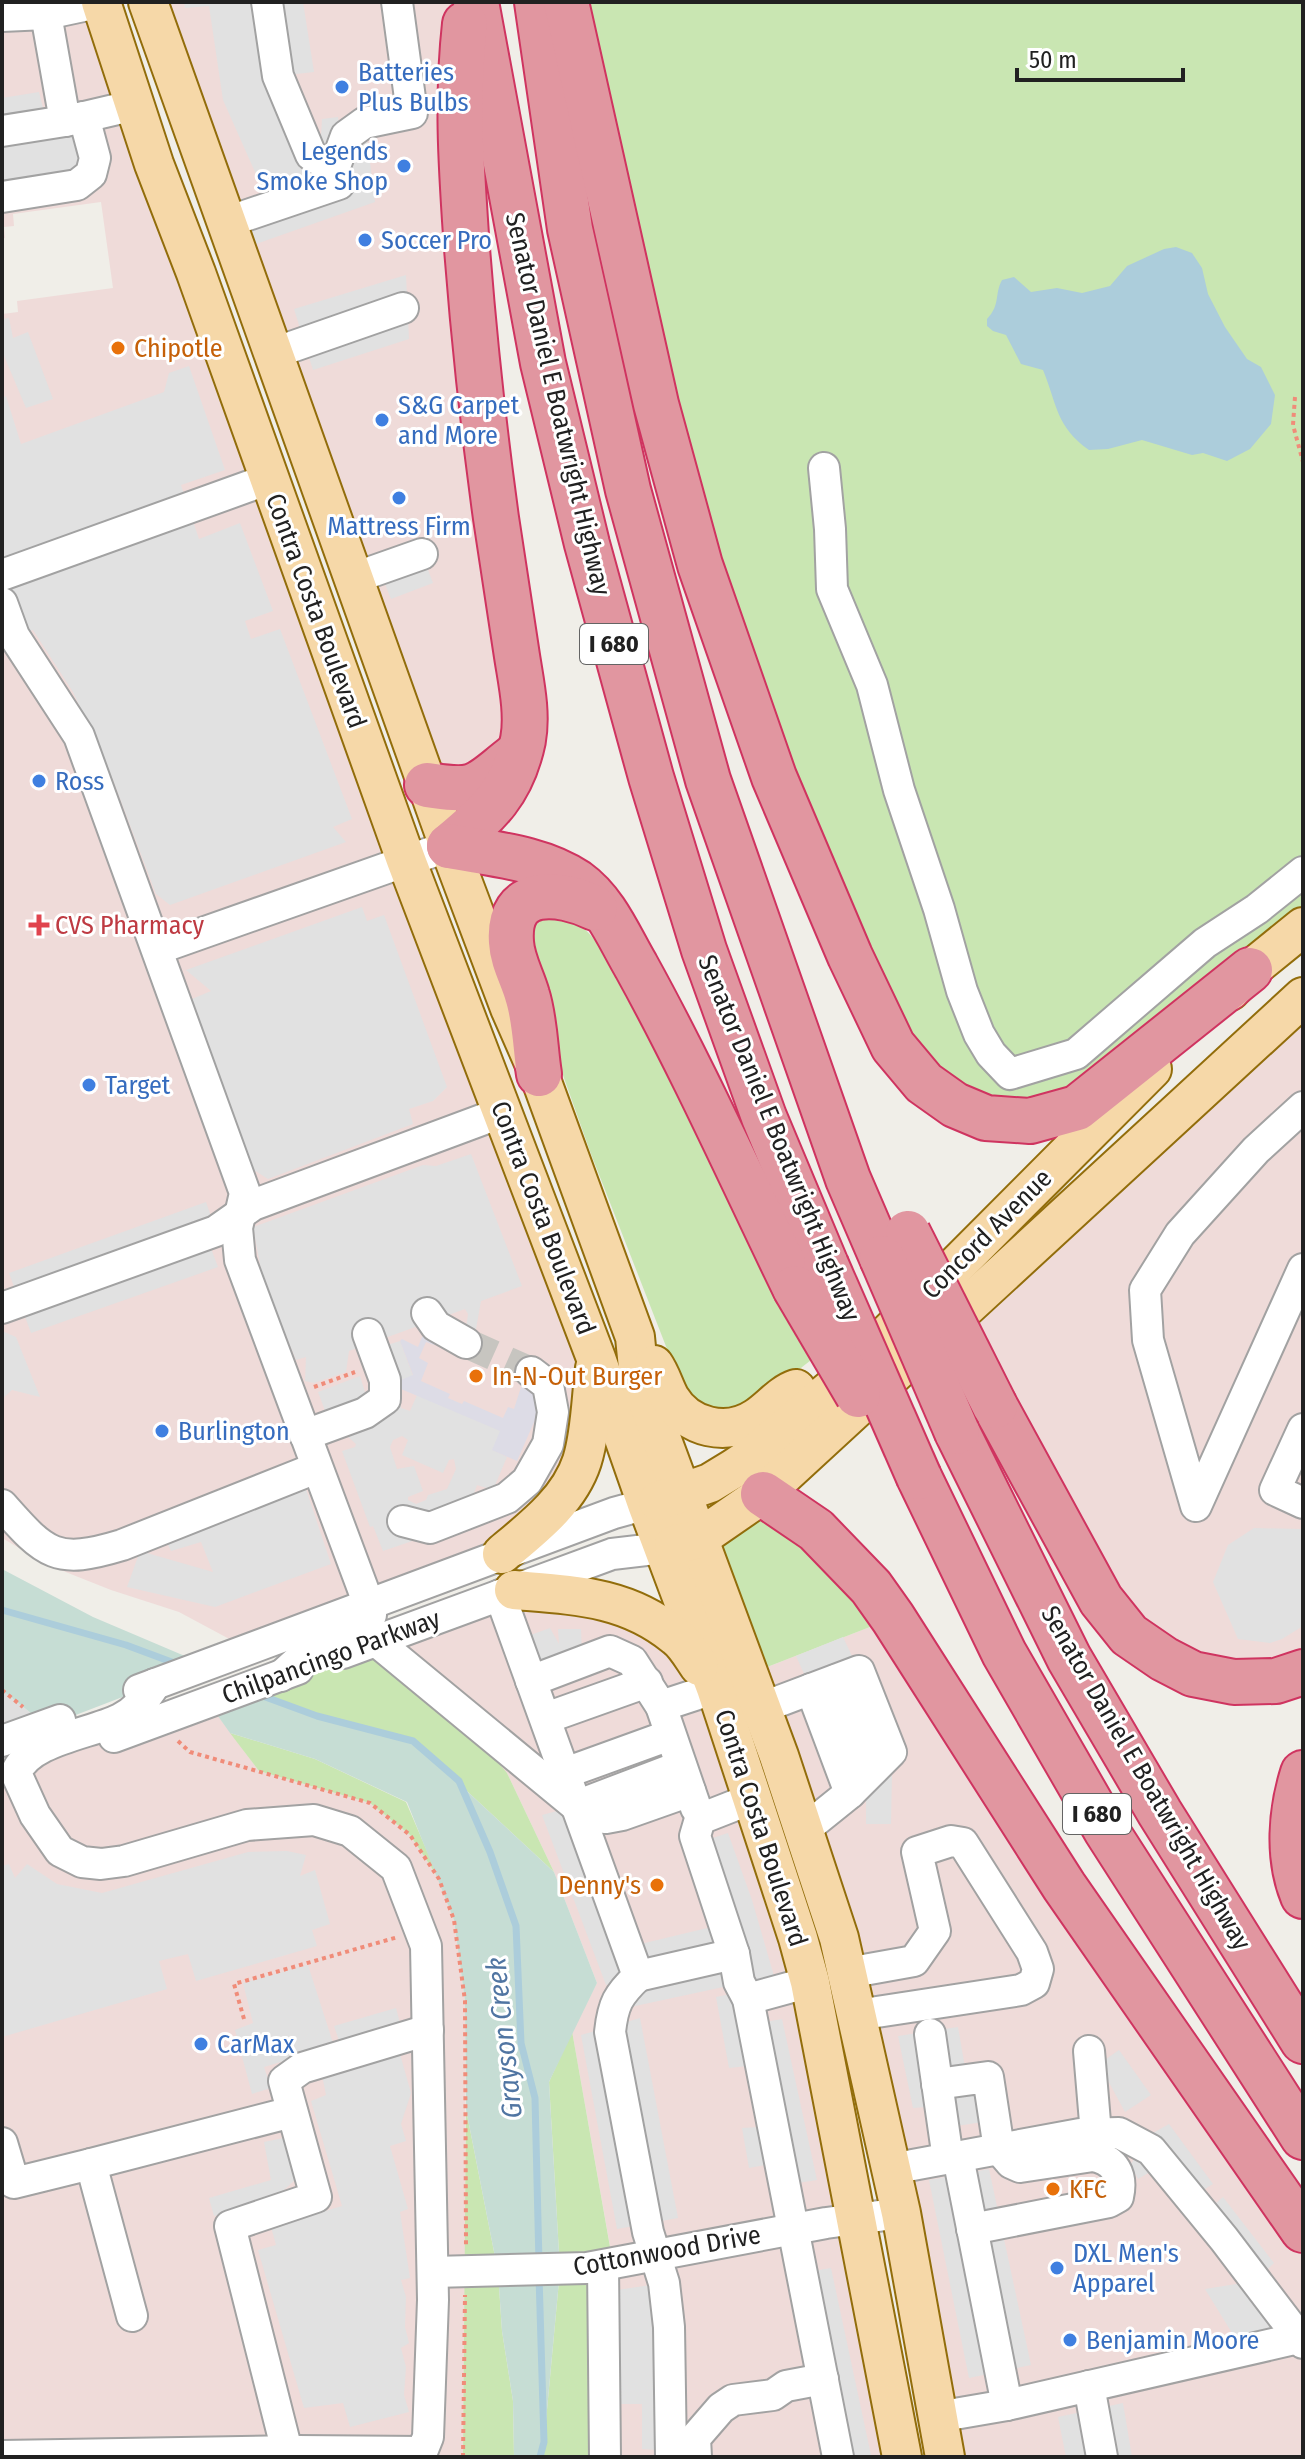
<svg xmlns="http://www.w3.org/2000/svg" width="1305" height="2459" viewBox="0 0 1305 2459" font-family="'Fira Sans Condensed',sans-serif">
  <rect width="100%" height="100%" fill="#f0eee8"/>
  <polygon fill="#dfdede" points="2,1690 23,1707 47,1726 2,1741"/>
  <g fill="#efdbd9">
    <polygon points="2,2 101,2 596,1358 585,1448 502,1554 248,1649 179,1612 111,1590 48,1565 2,1538 2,314 18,312 17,301 113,288 101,202 13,214 14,226 4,227 5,238 2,239"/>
    <polygon points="148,2 468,2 523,740 427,785"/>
    <polygon points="1303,998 1303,1672 1276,1681 1129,1635 956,1329"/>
    <polygon points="514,1590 677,1637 798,1938 902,2457 590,2457 593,2431 587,2268 613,2263 572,2031 597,1983 554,1872 507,1773 360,1647"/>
    <polygon points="893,1618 1303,2230 1303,2457 945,2457 901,2213 749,1674"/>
    <polygon points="208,1702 259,1771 370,1803 410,1835 439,1879 454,1920 465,2001 466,2271 463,2457 2,2457 2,1778"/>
  </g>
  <g fill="#c9e6b2">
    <polygon points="566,2 1303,2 1303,927 1030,1121 924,1083 774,777"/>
    <path d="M547 915C555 917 564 918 572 921 596 930 621 981 634 1003L815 1357C784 1380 739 1428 698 1402 688 1395 682 1382 676 1372L591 1154 526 971 533 928Z"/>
    <polygon points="763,1494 893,1618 749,1674 698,1539"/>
    <polygon points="360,1647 470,1729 507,1773 554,1872 413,1741 317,1716 247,1688"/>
    <polygon points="230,1733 315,1759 406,1802 439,1879 410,1835 370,1803 259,1771"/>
    <polygon points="572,2031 613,2264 588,2268 593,2431 590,2457 540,2457 544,2442 560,2270 549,2082"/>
    <polygon points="466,2109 498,2272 502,2331 513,2401 514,2457 463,2457"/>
  </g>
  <g fill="#c6ddd4">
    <polygon points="2,1569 93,1617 206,1665 47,1726 2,1690"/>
    <polygon points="247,1688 317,1716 413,1741 554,1872 597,1983 549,2082 560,2270 544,2442 540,2457 514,2457 513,2401 502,2331 498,2272 466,2109 465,2001 454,1920 407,1802 315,1759 230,1733 208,1702"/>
  </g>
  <g fill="#e1e1e1" fill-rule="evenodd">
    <polygon points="184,2 303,2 314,72 279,76 304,138 321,136 322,119 338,117 342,147 367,138 375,202 256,244 247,216 271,208 223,100 209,6 185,8"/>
    <polygon points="39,92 47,124 84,117 91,174 2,197 2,98"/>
    <polygon points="406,275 409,339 313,370 294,309"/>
    <polygon points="9,318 13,338 28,332 53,399 26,408 2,351 2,319"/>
    <polygon points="189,366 225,470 181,485 199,539 240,523 273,611 245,621 251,639 280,629 352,819 333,827 346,842 170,905 156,894 113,780 73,692 33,630 14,636 2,603 2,398 6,396 21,444 164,392 169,373"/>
    <polygon points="422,554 433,583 391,599 379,569"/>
    <polygon points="362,907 367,921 384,915 447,1087 433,1101 409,1109 413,1124 268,1179 251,1168 192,999 211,991 186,970"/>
    <polygon points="471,1154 522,1286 481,1301 476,1329 466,1328 468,1314 465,1309 349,1351 346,1372 314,1383 305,1381 306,1357 296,1360 263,1281 253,1227 423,1165 436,1166"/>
    <polygon points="206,1202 216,1231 206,1235 218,1267 31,1333 9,1273"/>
    <polygon points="2,1331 16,1337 40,1397 12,1390 2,1399"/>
    <path d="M400 1341 413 1376 398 1381 401 1408 410 1411 417 1395 501 1431 493 1450 507 1457 493 1490 477 1485 471 1502 424 1537 383 1551 373 1526 370 1527 342 1451 355 1447 356 1444 346 1435 336 1440 318 1392 360 1376 365 1392 372 1391 358 1351 382 1343 384 1346ZM402 1436 408 1440 402 1455 443 1473 449 1460 454 1459 456 1469 447 1489 428 1495 426 1500 416 1504 408 1500V1497L423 1491 414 1466 397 1469 390 1447 393 1440Z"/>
    <polygon points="301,1474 331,1564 215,1607 127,1587 140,1551 213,1572 201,1542 171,1551 161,1530"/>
    <polygon points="1254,1528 1301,1529 1303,1532 1303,1626 1282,1639 1270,1643 1238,1639 1213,1582 1228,1545"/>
    <polygon points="550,1628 559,1644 558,1629 581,1629 582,1655 537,1669 525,1637"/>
    <polygon points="843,1637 859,1671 811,1689 796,1656"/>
    <polygon points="892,1773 891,1824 866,1824 866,1777"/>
    <polygon points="576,1806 628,1947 724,1924 697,1843 728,1833 752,1900 774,1976 612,2011 636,1976 606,1985 542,1815"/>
    <polygon points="287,1851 306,1855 300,1876 315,1870 330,1924 312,1930 317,1946 196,1981 188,1954 159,1961 167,1989 2,2037 2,1866 9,1864 15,1878 27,1864 57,1884 102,1893 248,1852"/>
    <polygon points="308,1965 334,2046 264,2067 271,2088 252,2094 235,2030 253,2023 243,1983"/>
    <polygon points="735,1993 765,2022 782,2019 817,2180 798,2183 765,2165 749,2168 742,2128 759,2127 748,2066 729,2068 716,1997"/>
    <polygon points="396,2008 400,2023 400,2054 411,2093 401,2124 406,2141 390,2146 408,2209 400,2212 410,2278 401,2280 406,2297 405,2327 409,2343 401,2348 406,2367 404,2395 409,2412 350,2427 343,2403 304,2408 258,2250 276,2245 271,2227 342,2206 311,2101 326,2095 322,2075 348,2067 334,2026"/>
    <polygon points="640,2018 678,2218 617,2229 581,2035"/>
    <polygon points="958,2027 967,2079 995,2120 944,2128 940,2106 913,2108 898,2036"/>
    <polygon points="1119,2050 1151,2095 1125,2112 1099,2064"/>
    <polygon points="1169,2124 1213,2184 1192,2197 1167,2162 1138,2179 1130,2165 1153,2133"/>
    <polygon points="283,2138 295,2180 274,2199 214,2216 209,2198 271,2180 264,2142"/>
    <polygon points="989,2169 1031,2365 969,2378 929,2180"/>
    <polygon points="1223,2197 1274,2263 1256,2281 1299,2338 1243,2351 1205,2289 1255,2281 1203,2214"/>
    <polygon points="831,2268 871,2455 862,2457 838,2457 801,2273"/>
    <polygon points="664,2283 671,2451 642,2449 642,2404 606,2404 604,2292"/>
    <polygon points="1123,2403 1132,2457 1066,2457 1058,2417"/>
  </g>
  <polygon fill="#dddce6" points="434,1330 437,1338 434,1345 426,1342 419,1358 428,1363 421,1381 450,1394 448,1398 462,1404 464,1401 503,1418 508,1407 514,1409 521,1387 534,1391 538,1413 517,1461 492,1450 500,1431 401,1389 401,1380 413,1375 400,1341 402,1339 418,1347 422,1337"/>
  <path fill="#accddb" d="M1176 247 1192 253 1202 268 1208 294 1225 327 1247 359 1261 367 1275 395 1271 424 1250 449 1227 461 1203 453 1192 455 1142 440 1108 449 1089 450C1056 427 1057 404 1043 370L1021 364 1006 335 993 331 987 326V319C1001 304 994 295 1002 280L1014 277 1031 292 1057 288 1082 293 1110 286 1127 266 1164 249Z"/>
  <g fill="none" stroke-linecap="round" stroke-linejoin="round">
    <g stroke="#accddb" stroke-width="7">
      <polyline points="2,1610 126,1645 177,1664"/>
      <polyline points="260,1695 317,1716 413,1741 459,1781 490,1852 516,1926 521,2043 535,2098 539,2263"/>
      <polyline points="539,2276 544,2442 540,2457"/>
    </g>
    <polyline stroke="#c7c5c0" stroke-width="30" stroke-dasharray="30 15" stroke-linecap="butt" points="466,1343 531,1372"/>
    <g stroke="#a2a2a2" stroke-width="34">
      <g id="minor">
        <polyline points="2,16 46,14 102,2"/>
        <polyline points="84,117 135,105"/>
        <polyline points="2,131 65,121 46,14"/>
        <polyline points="334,169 346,136 364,123 412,113 397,2"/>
        <polyline points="2,197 77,185 91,174 95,158 84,117 65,121"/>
        <polyline points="227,222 339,184 334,169 311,155 278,76 267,2"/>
        <polyline points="274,353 403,308"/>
        <polyline points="824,468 830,529 832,589 872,685 899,790 939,909 962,991 979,1034 991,1054 1010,1074 1076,1054 1205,943 1257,909 1303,872"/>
        <polyline points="2,575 269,479"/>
        <polyline points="354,578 422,554"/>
        <polyline points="2,603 14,636 79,736 245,1193 237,1228 240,1260 369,1605 371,1615 366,1626 302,1657 281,1676"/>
        <polyline points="157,949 449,846"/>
        <polyline points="1303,1107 1256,1150 1180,1234 1145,1290 1148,1340 1196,1506 1303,1269"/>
        <polyline points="2,1308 216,1231 253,1205 503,1112"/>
        <polyline points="427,1313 436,1326 466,1343"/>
        <polyline points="1303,1429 1275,1490 1303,1503"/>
        <polyline points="305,1435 365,1413 385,1399 385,1380 368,1334"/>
        <path d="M2 1505C46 1555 56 1565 122 1545L316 1468"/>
        <polyline points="403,1521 430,1528 507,1498 527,1481 548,1444 553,1412 548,1385 531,1372"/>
        <path d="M500 1595 638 1976C618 1995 613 2004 610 2032L648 2232 664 2283 669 2327 671 2457"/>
        <polyline points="376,1641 576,1806 598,1817 606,1818 622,1815 690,1791"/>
        <polyline points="343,1653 612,1554 663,1548"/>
        <polyline points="836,1680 871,1771"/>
        <polyline points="531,1681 610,1651 632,1661 661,1706 696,1808"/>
        <polyline points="139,1690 614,1513 647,1504"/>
        <polyline points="661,1706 716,1688"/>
        <polyline points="761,1708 859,1671 891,1752 850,1793"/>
        <polyline points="546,1718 647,1682"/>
        <polyline points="114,1737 298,1669"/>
        <polyline points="2,1741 60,1720"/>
        <polyline points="565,1773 670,1735"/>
        <polyline points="751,1799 700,1819 695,1836 734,1954 739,1982 748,1999 838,2457"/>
        <polyline points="576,1806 681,1766"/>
        <polyline points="804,1830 850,1793 811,1689"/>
        <polyline points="847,1973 914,1961 935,1931 917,1852 951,1841 963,1843 1032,1952 1038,1969 1034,1983 1021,1990 857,2015"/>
        <polyline points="638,1976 734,1954"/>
        <polyline points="748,1999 810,1982"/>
        <polyline points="930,2034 948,2159"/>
        <polyline points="1089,2051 1096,2134"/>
        <path d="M937 2084 988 2077 999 2149 1011 2163 1020 2167 1093 2156C1115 2160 1123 2175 1118 2197L1109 2202 972 2229"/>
        <polyline points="2,2143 14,2183 91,2164"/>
        <polyline points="958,2157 1007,2405"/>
        <polyline points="891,2169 1080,2134 1119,2133 1151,2150 1224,2239 1303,2343"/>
        <polyline points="603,2266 605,2457"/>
        <polyline points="433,2272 587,2268 826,2223 901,2213"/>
        <polyline points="132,2316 91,2164 292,2112"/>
        <polyline points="1089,2386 1102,2457"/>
        <polyline points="937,2417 1007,2405 1299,2338"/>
        <polyline points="287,2451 230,2226 316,2197 284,2081 302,2068 428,2030"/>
        <path d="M2 2456 297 2451 422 2452 428 2437 433 2300 426 1946 396 1868 350 1831 314 1820 247 1825 124 1861 101 1864 82 1862 60 1851 35 1815 16 1773C29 1740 90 1734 120 1719 136 1711 146 1699 155 1684"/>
        <polyline points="696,2457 695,2438 721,2408 733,2400 773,2395 786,2386 823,2379"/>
      </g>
    </g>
    <g stroke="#926d0b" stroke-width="42">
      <g id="major">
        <polyline points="101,2 154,164 196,273 406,860 596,1358 647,1504 716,1688 798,1938 810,1982 902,2457"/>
        <polyline points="148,2 449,846 510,1008 539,1074 635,1337 639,1378 779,1756 839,1938 901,2213 945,2457"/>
        <polyline points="1230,991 1250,970 1303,927"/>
        <path d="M654 1365C661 1375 664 1387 670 1398 688 1428 727 1437 756 1418 770 1409 781 1394 796 1389"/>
        <polyline points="658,1501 710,1483 733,1469 751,1457 842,1380 1152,1069"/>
        <polyline points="674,1545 698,1539 763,1494 1303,997"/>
        <path d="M502 1554C533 1528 569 1501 582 1461 591 1432 591 1398 595 1368"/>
        <path d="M514 1590C574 1595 626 1596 675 1636 685 1643 692 1656 699 1666"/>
      </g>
    </g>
    <g stroke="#cf3460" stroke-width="48">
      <g id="highway">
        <polyline points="476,2 543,363 587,544 651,777 704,950 764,1117 826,1265"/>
        <polyline points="537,2 570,229 628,490 708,780 848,1179 882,1258"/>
        <polyline points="566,2 656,404 700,565 774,777 850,956 893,1046 924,1083 955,1105 986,1118 1030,1121 1077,1108 1250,970"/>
        <path d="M427 785C479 793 475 787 515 756"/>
        <path d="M449 846C488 813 512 793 523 740 528 713 521 682 517 656 510 610 503 564 496 518 483 424 473 330 466 235 461 162 457 97 465 24"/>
        <path d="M449 846C491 854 540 857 577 882 605 902 619 937 636 966 694 1071 743 1181 795 1288"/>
        <path d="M539 1074C535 1049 535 1020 527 995 522 977 512 961 511 942 507 885 559 891 595 908"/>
        <polyline points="995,1406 1101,1600 1129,1635 1164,1659 1193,1674 1234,1682 1276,1681 1303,1672"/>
        <polyline points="957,1432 1069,1658 1160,1813 1303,2041"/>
        <polyline points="919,1477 1004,1653 1106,1830 1303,2137"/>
        <polyline points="763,1494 816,1530 871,1587 893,1618 1064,1886 1303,2230"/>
        <path d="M1303 1773C1291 1811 1287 1857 1303 1896"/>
      </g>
    </g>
    <g stroke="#f08c79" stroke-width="4" stroke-dasharray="4 4" stroke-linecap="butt">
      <polyline points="1295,397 1293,425 1303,462"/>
      <polyline points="314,1387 355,1372"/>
      <polyline points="2,1690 23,1707"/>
      <polyline points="178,1741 190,1752 370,1803 410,1835 439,1879 454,1920 465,2001 466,2247"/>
      <polyline points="244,2019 234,1984 398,1937"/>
      <polyline points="463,2457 465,2295"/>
    </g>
    <use href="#minor" stroke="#fff" stroke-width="30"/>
    <use href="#major" stroke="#f6d8a8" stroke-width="38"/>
    <use href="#highway" stroke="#e196a0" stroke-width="44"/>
    <g stroke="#cf3460" stroke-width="48" stroke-linecap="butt">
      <g id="highway-bridge">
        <polyline points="908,1233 995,1406"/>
        <polyline points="882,1258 957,1432"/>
        <polyline points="826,1265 919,1477"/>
        <polyline points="795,1288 858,1395"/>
      </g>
    </g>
    <use href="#highway-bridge" stroke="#e196a0" stroke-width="44"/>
  </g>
  <g fill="#3f7fe0" stroke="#fff" stroke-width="3">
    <circle cx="342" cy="87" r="8"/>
    <circle cx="404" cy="166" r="8"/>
    <circle cx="365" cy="240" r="8"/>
    <circle cx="382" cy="420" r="8"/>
    <circle cx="399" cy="498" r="8"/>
    <circle cx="39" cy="781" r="8"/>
    <circle cx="89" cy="1085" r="8"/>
    <circle cx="162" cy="1431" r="8"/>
    <circle cx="201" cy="2044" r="8"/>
    <circle cx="1057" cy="2268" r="8"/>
    <circle cx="1070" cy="2340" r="8"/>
  </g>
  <g fill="#e8710a" stroke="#fff" stroke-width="3">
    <circle cx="118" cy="348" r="8"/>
    <circle cx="476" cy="1376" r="8"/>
    <circle cx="657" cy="1885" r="8"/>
    <circle cx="1053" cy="2189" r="8"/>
  </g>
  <path fill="#e0444e" stroke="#fff" stroke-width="3" d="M35 913h8v8h8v8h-8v8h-8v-8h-8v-8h8z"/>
  <g text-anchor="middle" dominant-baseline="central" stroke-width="6" stroke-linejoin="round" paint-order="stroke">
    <g fill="#fff" stroke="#646464" stroke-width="2">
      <rect x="580" y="624" width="68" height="40" rx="6"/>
      <rect x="1063" y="1794" width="68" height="40" rx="6"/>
    </g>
    <g font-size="24" font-weight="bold" fill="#212121">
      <text x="614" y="644">I 680</text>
      <text x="1097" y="1814">I 680</text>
    </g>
    <g font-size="26" fill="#366cbe" stroke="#fff" text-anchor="start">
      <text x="358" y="72">Batteries<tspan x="358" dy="30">Plus Bulbs</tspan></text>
      <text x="388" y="151" text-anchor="end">Legends<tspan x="388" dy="30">Smoke Shop</tspan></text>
      <text x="381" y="240">Soccer Pro</text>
      <text x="398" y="405">S&amp;G Carpet<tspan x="398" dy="30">and More</tspan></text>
      <text x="399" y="526" text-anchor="middle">Mattress Firm</text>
      <text x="55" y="781">Ross</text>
      <text x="105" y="1085">Target</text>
      <text x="178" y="1431">Burlington</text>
      <text x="217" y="2044">CarMax</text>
      <text x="1073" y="2253">DXL Men's<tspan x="1073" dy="30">Apparel</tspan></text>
      <text x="1086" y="2340">Benjamin Moore</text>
    </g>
    <g font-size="26" fill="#c56008" stroke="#fff" text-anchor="start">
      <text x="134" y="348">Chipotle</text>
      <text x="492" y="1376">In-N-Out Burger</text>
      <text x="641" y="1885" text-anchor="end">Denny's</text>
      <text x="1069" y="2189">KFC</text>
    </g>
    <g font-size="26" fill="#212121" stroke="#fff">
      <text transform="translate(558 404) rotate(77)">Senator Daniel E Boatwright Highway</text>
      <text transform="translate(316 611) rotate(70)">Contra Costa Boulevard</text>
      <text transform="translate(779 1138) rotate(68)">Senator Daniel E Boatwright Highway</text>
      <text transform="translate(543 1218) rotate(69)">Contra Costa Boulevard</text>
      <text transform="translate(987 1234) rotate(-45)">Concord Avenue</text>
      <text transform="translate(331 1657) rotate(-20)">Chilpancingo Parkway</text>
      <text transform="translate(1146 1778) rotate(60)">Senator Daniel E Boatwright Highway</text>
      <text transform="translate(761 1828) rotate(72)">Contra Costa Boulevard</text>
      <text transform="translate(667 2251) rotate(-10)">Cottonwood Drive</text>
    </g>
    <g font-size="26" fill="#be3a42" stroke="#fff" text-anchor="start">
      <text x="55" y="925">CVS Pharmacy</text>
    </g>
    <g font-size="28" font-style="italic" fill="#5075a2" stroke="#fff">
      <text transform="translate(504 2038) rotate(-96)">Grayson Creek</text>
    </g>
  </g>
  <rect width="1305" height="2459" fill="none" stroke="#212121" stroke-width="8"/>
  <path d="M1017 68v12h166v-12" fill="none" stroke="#212121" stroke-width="4"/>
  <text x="1029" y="68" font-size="24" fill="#212121" stroke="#ffffff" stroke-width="6" paint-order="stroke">50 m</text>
</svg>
